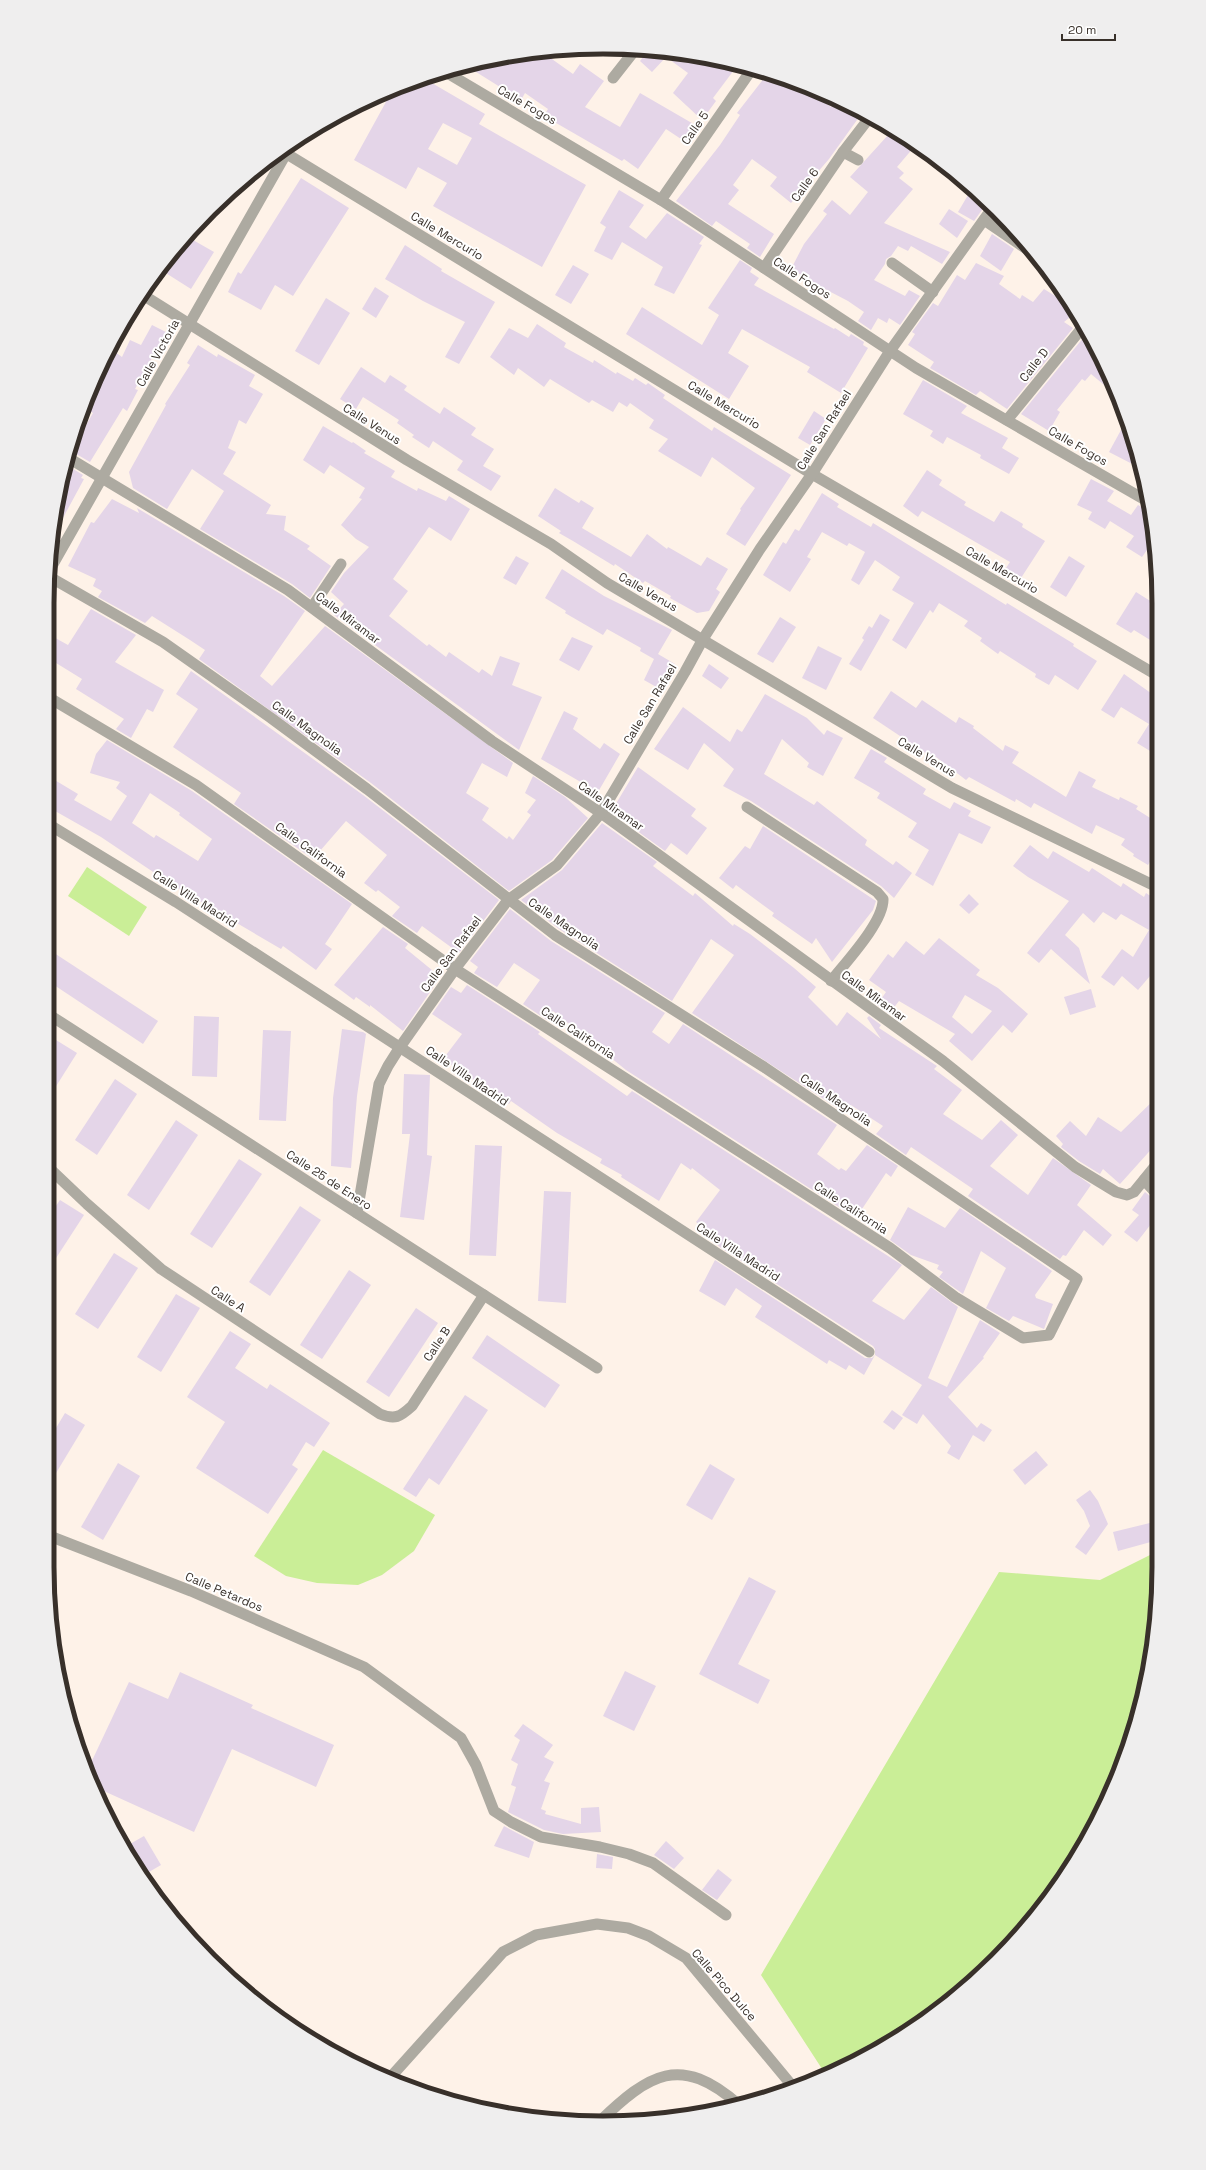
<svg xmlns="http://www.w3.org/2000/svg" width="1206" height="2170" viewBox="0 0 1206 2170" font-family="'Space Grotesk',sans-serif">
  <rect width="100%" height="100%" fill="#fef2e8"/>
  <g fill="#caee97">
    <polygon points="87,867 147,907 129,936 68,896"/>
    <polygon points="323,1450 435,1515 414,1551 382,1575 358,1585 317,1583 286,1576 254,1556"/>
    <polygon points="1158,1551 1158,1603 1140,1711 1085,1845 1044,1906 970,1985 912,2029 826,2075 761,1975 999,1572 1100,1580"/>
  </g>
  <g fill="#e4d5e8" fill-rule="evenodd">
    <polygon points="648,51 675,52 737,66 713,98 716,101 702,120 673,93 688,73 666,57 652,72 640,61"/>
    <polygon points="542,52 573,74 580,64 604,81 585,107 620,127 640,93 697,126 697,128 687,143 666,129 638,169 624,159 622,161 544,116 548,109 525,93 521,100 465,65"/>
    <polygon points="768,73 782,76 803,86 831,107 835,101 862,113 829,159 791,203 770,186 777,177 752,159 733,185 739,190 728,204 774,234 760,257 747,248 750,244 716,221 712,226 676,201 720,145 740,115 737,113"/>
    <path d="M425 79 485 114 479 124 586 185 542 267 433 206 447 183 418 167 406 189 354 160 392 91ZM443 123 472 138 457 165 428 149Z"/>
    <polygon points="889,134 893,138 897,134 914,147 897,167 904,173 899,178 913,189 884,223 950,252 942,264 911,246 908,251 898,246 891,256 886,259 885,264 874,280 905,296 909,290 920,296 900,325 889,318 887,323 878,318 871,330 858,321 864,312 848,301 823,288 791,269 804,244 827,214 823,211 832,200 850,215 868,192 850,177"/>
    <polygon points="301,178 349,208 293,296 275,285 261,310 228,292 238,272 241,274"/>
    <polygon points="619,190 644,205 629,227 646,239 667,213 704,237 699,244 702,245 674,294 654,285 663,267 622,242 612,260 594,251 606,227 600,223"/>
    <polygon points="971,190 987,203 974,221 958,212"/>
    <polygon points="949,209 968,221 957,238 939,224"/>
    <polygon points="998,212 1015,232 994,218"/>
    <polygon points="992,234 1014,249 1001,271 980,256"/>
    <polygon points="186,236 214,252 191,289 161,270 169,259 172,261"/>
    <polygon points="405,245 442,269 441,271 495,302 459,364 445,357 465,322 423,301 385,279"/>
    <polygon points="740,260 752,268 750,272 759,278 754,285 834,329 835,328 849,337 851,334 864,342 863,345 868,348 841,393 807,372 810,367 742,329 728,353 749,366 729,399 626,334 642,307 702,345 719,315 708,308"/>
    <polygon points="976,263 1004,276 999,284 1020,299 1022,295 1033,302 1044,289 1071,306 1075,313 1064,322 1073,328 1007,409 980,391 976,395 930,368 934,362 908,345 915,334 912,332 933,303 938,306 957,275 965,280"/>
    <polygon points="573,265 589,274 571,304 555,295"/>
    <polygon points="375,287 389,296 376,318 362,309"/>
    <polygon points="326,298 350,313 319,365 295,351"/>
    <polygon points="537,324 566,343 564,347 593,363 594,360 616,374 617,372 633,381 635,378 646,385 648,383 665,395 663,398 712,431 714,427 791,475 745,546 726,534 741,510 740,509 755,488 712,457 701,477 658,451 668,439 649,428 654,420 630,403 627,407 619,402 613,412 592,400 589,403 550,379 544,387 518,368 514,375 490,357 509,328 528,338"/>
    <polygon points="152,325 166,332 135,389 138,390 127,411 123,408 90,462 71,451 93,413 88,410 99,389 96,387 103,371 104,372 115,352 122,357 130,340 141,345"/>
    <polygon points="1084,337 1088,340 1115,394 1091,374 1085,381 1082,379 1057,410 1060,412 1049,431 1021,414"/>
    <polygon points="198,345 217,357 218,354 255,375 249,386 263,394 246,424 239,420 228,448 236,452 223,474 271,505 266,514 286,516 284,530 310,546 307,549 331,566 310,598 292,584 200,529 224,491 192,469 167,509 133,488 129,472 166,405 165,404 190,365 187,363"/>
    <polygon points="361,367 385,383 390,375 407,386 404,390 440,414 444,407 476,428 471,435 494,449 483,466 501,476 491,491 457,470 463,461 433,441 429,448 412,437 414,435 397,423 399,420 363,397 356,409 340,399"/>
    <polygon points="923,380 967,406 961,413 1008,438 1002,448 1019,458 1009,474 980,458 981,455 947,437 943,444 930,436 933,431 903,414"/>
    <polygon points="814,411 826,419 810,445 798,438"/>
    <polygon points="1127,419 1129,424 1140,468 1109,452"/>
    <polygon points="323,426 352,443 353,442 366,451 364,453 395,471 391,477 417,491 418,488 446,501 449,496 470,509 451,541 429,527 393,579 408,591 389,616 427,646 429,644 446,657 449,652 479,673 482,669 492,676 500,656 520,663 512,685 542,697 519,750 334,615 344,604 331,592 344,573 369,547 356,539 341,525 362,499 359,498 365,488 330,465 324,474 303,460"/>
    <polygon points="65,464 83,475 81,478 84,479 57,529 55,528"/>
    <polygon points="927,470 942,480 939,485 966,502 964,505 994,522 1001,511 1023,524 1022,527 1045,541 1021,578 1006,568 1010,562 922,511 918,517 903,506"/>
    <polygon points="1091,479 1114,491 1107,501 1131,515 1138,505 1150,512 1154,540 1142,557 1126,547 1134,536 1110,521 1105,529 1088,519 1092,512 1077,505"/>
    <polygon points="555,488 579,503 581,500 594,508 582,528 631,557 647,534 667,549 668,547 701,566 707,557 728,569 716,589 720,592 709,611 697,613 670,598 671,596 645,581 643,583 615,564 614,566 573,541 559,533 561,531 538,516"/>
    <polygon points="822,493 839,504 837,507 871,527 873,523 1006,605 1007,603 1074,644 1073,646 1097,661 1078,690 1055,675 1049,685 1035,677 1036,674 1000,651 998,654 980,641 982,638 964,626 968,621 939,603 933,613 930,610 906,649 892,640 914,603 892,590 900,577 875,560 859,585 851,580 865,552 849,543 847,546 822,532 807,557 811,559 790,592 763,575 783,542 786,544 795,529 799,531"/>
    <polygon points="112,499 139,513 137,508 284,596 305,611 260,676 272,686 325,626 513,763 507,777 482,763 466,793 489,808 482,820 507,839 509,836 513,840 531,815 527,812 536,800 525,793 533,776 565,797 588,818 552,860 509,891 371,783 199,659 205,650 190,640 152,616 145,623 98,597 102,591 93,586 96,579 68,566 91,522 94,523"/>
    <polygon points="516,556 529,563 516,585 503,578"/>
    <polygon points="1069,556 1085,566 1066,597 1050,587"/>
    <polygon points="562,569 604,596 672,630 658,654 675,664 660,689 644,680 654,659 640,651 641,648 607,629 603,635 565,613 566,611 545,598"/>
    <polygon points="1136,592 1155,604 1155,643 1134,630 1131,633 1116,624"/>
    <polygon points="91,609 136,635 115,662 164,690 153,712 147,709 131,738 116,729 124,719 76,689 82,679 48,658 48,634 68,645"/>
    <polygon points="880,614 890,620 861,671 849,664 864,640 862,638 869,626 872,628"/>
    <polygon points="780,617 796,627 773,663 757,654"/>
    <polygon points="572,637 593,646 579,671 559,660"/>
    <polygon points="818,646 842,658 826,690 802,678"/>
    <polygon points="709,664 729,678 721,689 702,676"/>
    <polygon points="191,671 363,795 499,900 459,953 422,926 417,933 392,916 400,907 378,890 376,892 364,883 387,855 346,821 313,859 234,804 241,793 173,747 198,709 176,694"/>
    <polygon points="1124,674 1155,696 1155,754 1137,743 1149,724 1121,707 1114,718 1101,710"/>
    <polygon points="891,691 916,708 922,700 956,723 959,717 974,726 973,728 1003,751 1005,745 1019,752 1012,763 1066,797 1079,771 1096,780 1092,787 1119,800 1120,797 1138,806 1136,809 1155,821 1155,853 1148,865 1133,856 1134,854 1121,845 1125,839 1096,825 1092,834 1034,803 1031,808 1016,799 1015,802 969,777 966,780 932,754 930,756 873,718"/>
    <polygon points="765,694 807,718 824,735 827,730 843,738 823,776 807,767 809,763 782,739 764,774 814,805 817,801 867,840 865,845 893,865 896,861 912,873 894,898 881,886 751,801 723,786 734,769 704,743 688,770 654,749 683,707 730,742 737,729 742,732"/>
    <polygon points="564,711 578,718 573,729 600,749 604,743 620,754 598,792 541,759"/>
    <path d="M107 740 192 791 352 904 325 944 332 949 316 970 283 946 281 949 177 888 101 837 48 807V776L78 794 74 800 111 821 127 796 116 788 120 782 90 773 96 754ZM150 793 180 813 179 815 212 839 198 861 156 835 154 838 132 823Z"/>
    <polygon points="871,749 887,758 884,762 926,789 923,794 950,809 954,802 971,811 968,816 991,827 982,844 959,833 933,886 915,875 929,850 908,837 917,823 877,798 880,793 854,778"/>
    <polygon points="638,767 696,809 691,816 707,828 687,855 671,843 665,851 611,812"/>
    <polygon points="602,823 657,862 653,866 693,896 695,893 733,926 734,924 750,934 794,968 816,987 808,997 837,1026 847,1012 881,1039 867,1018 869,1016 881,1025 879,1028 937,1066 934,1069 962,1090 943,1114 982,1140 1001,1120 1018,1135 990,1166 1028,1195 1053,1158 1091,1185 1077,1205 1112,1235 1103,1246 1084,1230 1066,1256 1063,1255 1060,1259 968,1196 973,1189 911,1147 906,1155 876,1134 883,1126 851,1105 845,1113 692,1013 734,955 711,939 672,1001 559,929 521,900 562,870"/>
    <polygon points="763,826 876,901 873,910 832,962 816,938 812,944 772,916 774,913 736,885 733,889 719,878 745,846 750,849"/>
    <polygon points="1030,845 1048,859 1053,851 1089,872 1092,868 1121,887 1123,883 1144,897 1146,893 1155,899 1156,969 1138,990 1122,976 1114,986 1101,977 1122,949 1133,957 1149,930 1121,914 1116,920 1103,912 1094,923 1083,913 1065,935 1079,948 1090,984 1051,949 1039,963 1027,953 1069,901 1028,877 1013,866"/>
    <polygon points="969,894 979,904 969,914 959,905"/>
    <polygon points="510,909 551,941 665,1013 652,1032 669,1044 683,1024 837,1125 817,1154 839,1170 841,1168 846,1171 867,1145 898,1166 891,1177 886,1173 856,1218 626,1070 553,1011 547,1020 523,1004 540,980 514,963 497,987 474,973 478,967 470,961"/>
    <polygon points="383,927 408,944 405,948 438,975 436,977 439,979 403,1031 370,1005 370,1007 356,997 354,1000 334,985"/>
    <path d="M939 938 980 970 976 975 998 988 1028 1014 1012 1033 1003 1025 972 1061 949 1041 955 1034 899 1001 889 1014 877 1005 886 992 869 980 888 954 893 958 906 941 924 955ZM965 995 992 1011 972 1034 952 1017Z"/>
    <polygon points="48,949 158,1021 143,1044 48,981"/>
    <polygon points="467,985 540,1032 538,1034 627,1096 632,1091 902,1265 872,1301 904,1320 931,1287 958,1307 928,1378 947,1387 980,1320 1000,1333 983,1357 984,1358 948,1397 977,1428 981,1423 992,1430 984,1442 973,1435 959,1460 947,1453 951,1446 923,1414 917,1424 902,1415 922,1385 875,1355 864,1375 849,1365 846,1370 829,1360 827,1364 755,1317 762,1306 736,1288 725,1306 699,1291 715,1260 865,1358 872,1358 875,1355 875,1349 873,1346 721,1248 711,1239 713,1235 696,1222 720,1190 692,1168 691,1170 681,1163 659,1201 621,1177 622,1175 600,1163 602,1159 557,1133 511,1101 509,1104 443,1059 462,1034 432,1014 451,987 461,993"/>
    <polygon points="1091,989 1096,1007 1070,1015 1064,997"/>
    <polygon points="194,1016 219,1017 217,1077 192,1076"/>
    <polygon points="342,1029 363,1032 366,1034 357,1096 351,1168 331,1166 333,1098"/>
    <polygon points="263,1030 291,1031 286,1121 259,1120"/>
    <polygon points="56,1040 77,1053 48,1099 48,1053"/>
    <polygon points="404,1074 430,1075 427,1155 432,1156 424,1220 400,1217 410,1134 402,1134"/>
    <polygon points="115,1079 137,1094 97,1155 75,1140"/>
    <polygon points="1156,1098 1156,1144 1120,1184 1103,1169 1100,1174 1079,1161 1061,1147 1063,1144 1056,1136 1070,1121 1086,1136 1098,1117 1121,1132"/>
    <polygon points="176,1120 198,1135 149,1210 127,1195"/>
    <polygon points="475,1145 502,1146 496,1256 469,1255"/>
    <polygon points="239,1159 262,1174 212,1248 190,1234"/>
    <polygon points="544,1191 571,1192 566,1303 538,1301"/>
    <polygon points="1145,1192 1156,1201 1157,1229 1151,1224 1137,1242 1124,1232 1139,1215 1132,1210"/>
    <polygon points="60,1200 84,1215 47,1272 47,1219"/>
    <polygon points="300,1206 321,1220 270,1296 249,1282"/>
    <polygon points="908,1207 945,1228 960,1208 1052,1271 1035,1295 1036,1298 1053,1304 1044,1329 1013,1316 1009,1321 986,1308 1006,1268 981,1251 963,1294 939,1277 943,1272 937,1269 939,1265 911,1255 890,1240"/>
    <polygon points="114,1253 138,1268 98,1329 75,1314"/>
    <polygon points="349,1270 371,1285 322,1359 300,1345"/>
    <polygon points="176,1294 200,1308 161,1372 137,1357"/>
    <polygon points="416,1308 438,1323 389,1397 366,1382"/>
    <polygon points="230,1331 251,1344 235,1368 267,1389 270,1384 330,1423 314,1447 306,1442 292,1465 298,1469 268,1514 196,1468 225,1422 187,1397"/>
    <polygon points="487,1335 560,1385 545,1408 472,1358"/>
    <polygon points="465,1395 488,1410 439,1485 429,1478 416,1497 403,1489"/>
    <polygon points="892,1410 903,1418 894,1430 883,1422"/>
    <polygon points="65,1413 85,1425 47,1488 47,1443"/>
    <polygon points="1036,1451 1048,1465 1025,1485 1013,1470"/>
    <polygon points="118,1463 140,1476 103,1540 81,1527"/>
    <polygon points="710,1464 735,1479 712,1520 686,1505"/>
    <polygon points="1090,1490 1098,1501 1108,1524 1086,1555 1075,1547 1090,1526 1084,1511 1076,1500"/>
    <polygon points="1158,1521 1158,1540 1118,1551 1113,1532"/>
    <polygon points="749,1577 776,1591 738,1664 770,1680 758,1704 699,1674"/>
    <polygon points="625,1671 656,1686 634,1731 603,1716"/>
    <polygon points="180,1672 253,1705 251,1708 334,1745 316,1787 232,1749 194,1832 95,1787 89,1767 129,1682 168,1699"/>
    <polygon points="523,1724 553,1745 544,1757 554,1762 544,1781 550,1783 541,1809 546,1811 545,1814 581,1824 581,1808 599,1807 601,1832 563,1834 544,1830 508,1812 516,1787 511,1785 518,1764 511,1760 520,1740 514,1736"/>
    <polygon points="504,1826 534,1842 529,1858 494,1846"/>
    <polygon points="144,1836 161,1865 142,1876 123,1848"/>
    <polygon points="666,1841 684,1858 674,1869 654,1855"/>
    <polygon points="597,1854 613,1857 612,1869 596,1868"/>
    <polygon points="718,1869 732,1880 717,1900 702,1890"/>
  </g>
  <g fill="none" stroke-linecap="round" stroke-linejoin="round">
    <g stroke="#adaaa1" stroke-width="11">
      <polyline points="444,71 661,200 916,368 1147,501"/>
      <polyline points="613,78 635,50"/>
      <polyline points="282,151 812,474 1155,674"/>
      <polyline points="843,152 858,160"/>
      <polyline points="661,200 752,69"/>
      <polyline points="984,220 1031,252"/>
      <polyline points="892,263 933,292"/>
      <polyline points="764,268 843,152 870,117"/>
      <polyline points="143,295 407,460 551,544 607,583 952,788 1155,886"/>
      <polyline points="1007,420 1082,328"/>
      <polyline points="67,457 288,590 492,741 601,813 943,1061 1075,1167 1116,1192 1127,1195 1134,1192 1156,1165"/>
      <polyline points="48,573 291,145"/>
      <polyline points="312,607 341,564"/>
      <polyline points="48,697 196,785 455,969 890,1248 955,1297 1023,1338 1049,1335 1077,1279 764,1067 555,935 367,789 271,718 163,642 48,576"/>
      <path d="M747 807 877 892 883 899C884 922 845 963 831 981"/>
      <polyline points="48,824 176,902 869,1352"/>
      <polyline points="48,1014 597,1368"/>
      <path d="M47 1166 87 1204 161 1269 380 1414C395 1420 400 1417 412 1406L484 1295"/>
      <polyline points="1144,1180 1156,1193"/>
      <polyline points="357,1213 379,1084 388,1066 400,1047 455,969 508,900 557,865 601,813 685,672 703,639 760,549 812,474 890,351 993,207"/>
      <polyline points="47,1535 191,1591 364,1667 461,1738 476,1765 494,1811 511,1822 541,1837 600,1847 629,1854 653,1863 726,1915"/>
      <polyline points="388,2080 503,1952 536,1935 597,1924 628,1928 649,1936 686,1958 794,2088"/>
      <path d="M599 2122C649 2074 680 2053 739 2105"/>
    </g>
  </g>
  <g text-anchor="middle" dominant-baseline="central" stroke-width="4" stroke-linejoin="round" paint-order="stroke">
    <g font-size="12" fill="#38302a" stroke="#fff">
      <text transform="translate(527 105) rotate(30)">Calle Fogos</text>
      <text transform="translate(695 128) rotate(-55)">Calle 5</text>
      <text transform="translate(805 185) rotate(-55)">Calle 6</text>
      <text transform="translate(447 236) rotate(31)">Calle Mercurio</text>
      <text transform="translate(802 278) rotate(33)">Calle Fogos</text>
      <text transform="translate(158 353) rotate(-61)">Calle Victoria</text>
      <text transform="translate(1034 365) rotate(-52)">Calle D</text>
      <text transform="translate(724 405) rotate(31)">Calle Mercurio</text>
      <text transform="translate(372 424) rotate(32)">Calle Venus</text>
      <text transform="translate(824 430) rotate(-58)">Calle San Rafael</text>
      <text transform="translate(1078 446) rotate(30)">Calle Fogos</text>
      <text transform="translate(1002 570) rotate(30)">Calle Mercurio</text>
      <text transform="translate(648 592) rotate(30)">Calle Venus</text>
      <text transform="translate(348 618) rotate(37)">Calle Miramar</text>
      <text transform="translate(650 704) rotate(-59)">Calle San Rafael</text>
      <text transform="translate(307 728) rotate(36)">Calle Magnolia</text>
      <text transform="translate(927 757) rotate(31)">Calle Venus</text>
      <text transform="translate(611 806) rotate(35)">Calle Miramar</text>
      <text transform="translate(311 850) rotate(36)">Calle California</text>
      <text transform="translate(195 899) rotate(32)">Calle Villa Madrid</text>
      <text transform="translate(564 924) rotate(34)">Calle Magnolia</text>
      <text transform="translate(451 954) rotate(-53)">Calle San Rafael</text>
      <text transform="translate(874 996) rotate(36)">Calle Miramar</text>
      <text transform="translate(578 1033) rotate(33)">Calle California</text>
      <text transform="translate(467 1076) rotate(34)">Calle Villa Madrid</text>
      <text transform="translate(836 1100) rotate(34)">Calle Magnolia</text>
      <text transform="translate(329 1180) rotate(33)">Calle 25 de Enero</text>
      <text transform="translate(851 1208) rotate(33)">Calle California</text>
      <text transform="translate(738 1252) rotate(33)">Calle Villa Madrid</text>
      <text transform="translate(228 1299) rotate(33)">Calle A</text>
      <text transform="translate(437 1344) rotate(-57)">Calle B</text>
      <text transform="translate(224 1592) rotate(23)">Calle Petardos</text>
      <text transform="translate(724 1985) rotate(49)">Calle Pico Dulce</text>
    </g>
  </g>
  <path d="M0 0H1206V2170H0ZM603 54H603A549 549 0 0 1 1152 603V1567A549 549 0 0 1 603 2116H603A549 549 0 0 1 54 1567V603A549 549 0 0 1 603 54Z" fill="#efeeee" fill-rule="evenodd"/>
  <path fill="none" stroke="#38302a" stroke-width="5" d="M603 54H603A549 549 0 0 1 1152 603V1567A549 549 0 0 1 603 2116H603A549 549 0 0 1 54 1567V603A549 549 0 0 1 603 54Z"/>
  <path d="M1062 34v6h53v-6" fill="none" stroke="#38302a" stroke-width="2"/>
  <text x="1068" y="34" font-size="12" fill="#38302a" stroke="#ffffff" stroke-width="3" paint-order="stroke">20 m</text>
</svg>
